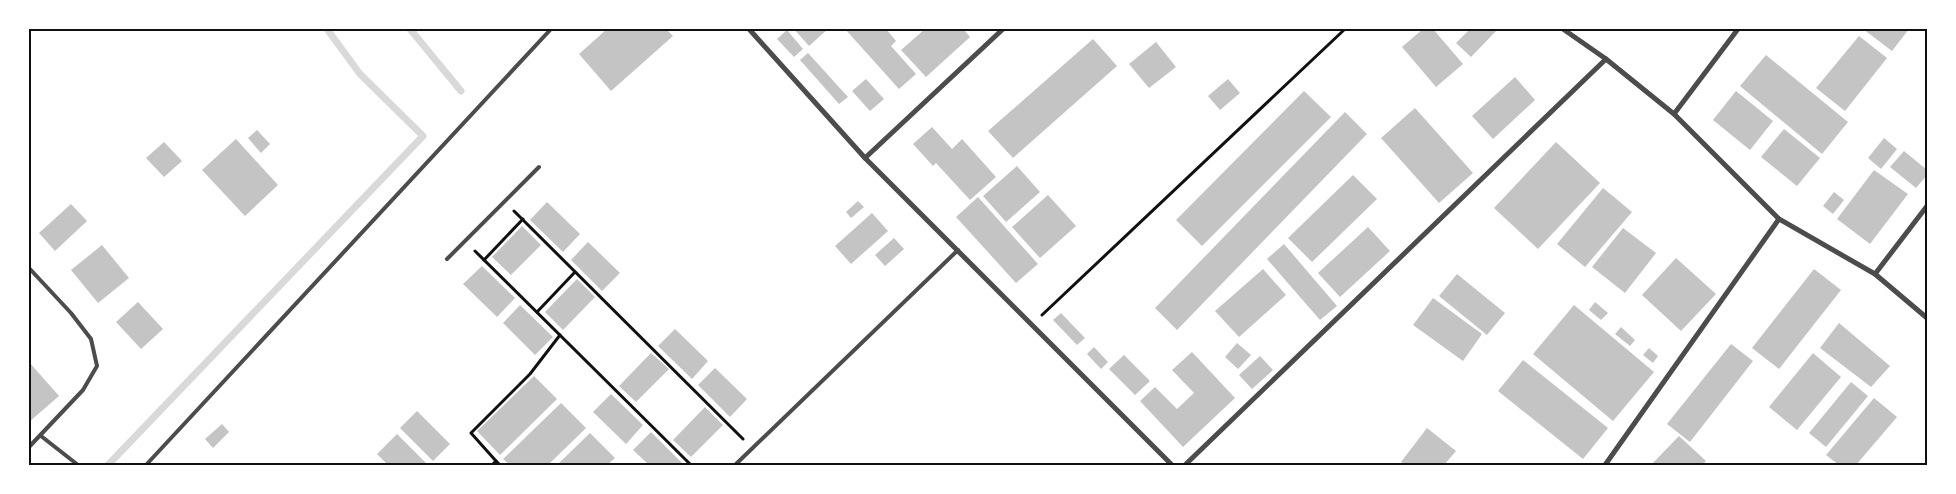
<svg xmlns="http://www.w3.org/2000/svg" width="1956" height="494" viewBox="0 0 1956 494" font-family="Raleway,sans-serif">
  <rect width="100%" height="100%" fill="#fff"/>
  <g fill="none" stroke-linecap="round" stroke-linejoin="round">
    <g stroke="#d9d9d9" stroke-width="7">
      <polyline points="410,29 461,91"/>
      <polyline points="108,465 423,136 360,74 327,29"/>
    </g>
  </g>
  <g fill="#c4c4c4">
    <polygon points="607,29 666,29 673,36 611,91 579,54"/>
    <polygon points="794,29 828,29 809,46"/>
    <polygon points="845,29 886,29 896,41 891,46 916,74 899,89"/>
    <polygon points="925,29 963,29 970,37 926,77 901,50"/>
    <polygon points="1423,29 1433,29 1463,64 1436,87 1402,47"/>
    <polygon points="1470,29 1498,29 1471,57 1456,43"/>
    <polygon points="1863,29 1909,29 1892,51"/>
    <polygon points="787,30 803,49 794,57 777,39"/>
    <polygon points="1859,36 1887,58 1845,111 1816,88"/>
    <polygon points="1093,39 1117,66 1013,158 988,131"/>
    <polygon points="1156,42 1176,67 1149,88 1129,64"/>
    <polygon points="808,53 848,97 839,104 800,60"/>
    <polygon points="1766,55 1848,122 1822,154 1740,86"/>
    <polygon points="1515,77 1535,100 1493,139 1472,116"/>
    <polygon points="866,79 884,99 870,111 852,91"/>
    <polygon points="1228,79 1240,93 1220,110 1208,96"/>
    <polygon points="1304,91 1331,117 1202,246 1176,220"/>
    <polygon points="1736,91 1773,121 1750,150 1713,120"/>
    <polygon points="1415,108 1473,173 1439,203 1381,138"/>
    <polygon points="1345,112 1367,134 1177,330 1155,308"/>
    <polygon points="932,127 952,149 962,139 996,177 970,200 936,163 933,166 913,144"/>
    <polygon points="1784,129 1820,158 1797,186 1761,157"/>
    <polygon points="257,130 270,144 261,153 248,138"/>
    <polygon points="1884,138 1897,149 1881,169 1868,158"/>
    <polygon points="236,139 278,185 245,216 202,170"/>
    <polygon points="164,142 182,161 164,177 146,158"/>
    <polygon points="1556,142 1600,183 1538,249 1494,208"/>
    <polygon points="1904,151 1927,170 1927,175 1916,188 1890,167"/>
    <polygon points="1017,166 1040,192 1006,222 983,196"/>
    <polygon points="1874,170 1908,194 1870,244 1837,219"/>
    <polygon points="1353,175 1377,199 1312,262 1288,238"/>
    <polygon points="1603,188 1632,212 1585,267 1557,244"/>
    <polygon points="1834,192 1844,200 1833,214 1823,206"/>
    <polygon points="1048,195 1076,226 1040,258 1012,227"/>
    <polygon points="978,197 1038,264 1016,283 956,217"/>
    <polygon points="858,201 864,207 851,218 846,212"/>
    <polygon points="547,202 580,234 563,252 530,220"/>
    <polygon points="71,204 87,221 55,251 39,233"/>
    <polygon points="872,213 888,231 851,264 835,246"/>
    <polygon points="522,226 541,245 511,275 492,257"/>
    <polygon points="1368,227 1390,251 1340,297 1318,273"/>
    <polygon points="1623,228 1656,253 1625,293 1592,267"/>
    <polygon points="894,238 904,249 885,266 875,255"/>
    <polygon points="588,242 620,273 602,291 571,260"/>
    <polygon points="1284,244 1337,306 1320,320 1267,259"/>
    <polygon points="102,245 129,278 98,303 71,270"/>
    <polygon points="1676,258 1716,294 1681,331 1642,295"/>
    <polygon points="482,266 515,298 497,317 463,284"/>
    <polygon points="1263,269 1286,295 1239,337 1215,311"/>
    <polygon points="1814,269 1841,290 1779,369 1752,348"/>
    <polygon points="1457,274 1505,313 1487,335 1439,296"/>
    <polygon points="577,279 595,297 563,330 545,312"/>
    <polygon points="1433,298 1482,334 1463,361 1413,325"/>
    <polygon points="138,302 163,329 141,349 116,322"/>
    <polygon points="1595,302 1608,313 1601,320 1589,310"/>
    <polygon points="520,305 553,337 535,355 503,323"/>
    <polygon points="1574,305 1654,372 1613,421 1533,354"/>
    <polygon points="1061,313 1085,338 1077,345 1053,320"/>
    <polygon points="1839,323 1890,366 1871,387 1820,348"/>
    <polygon points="1621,327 1635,340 1630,346 1615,334"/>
    <polygon points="675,329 708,361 692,379 658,346"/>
    <polygon points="1237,343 1251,355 1238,369 1225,357"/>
    <polygon points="1731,344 1753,361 1690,442 1667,424"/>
    <polygon points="1094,347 1108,362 1101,369 1087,354"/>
    <polygon points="1649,348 1658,356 1653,363 1643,355"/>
    <polygon points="1192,352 1235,398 1183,447 1140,401 1155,387 1177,409 1194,393 1172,370"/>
    <polygon points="651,353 669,369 636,402 619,386"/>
    <polygon points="1813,353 1841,377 1797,430 1769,407"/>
    <polygon points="1124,355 1150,381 1135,395 1109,369"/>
    <polygon points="1260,356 1273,370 1252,389 1239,375"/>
    <polygon points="1523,360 1608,428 1583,459 1498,391"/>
    <polygon points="29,362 59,396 29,422"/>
    <polygon points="715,368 747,399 730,417 698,385"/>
    <polygon points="534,376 557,399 500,455 477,431"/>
    <polygon points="1851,382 1868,396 1826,447 1809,433"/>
    <polygon points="611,394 643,425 626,444 593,412"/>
    <polygon points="1874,398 1897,417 1856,465 1839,465 1826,455"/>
    <polygon points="561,403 586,428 548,465 510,465 503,459"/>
    <polygon points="705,407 723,425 691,457 673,440"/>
    <polygon points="417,411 450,444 433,461 400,428"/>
    <polygon points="222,424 229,432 213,448 205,439"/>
    <polygon points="1427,428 1456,451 1444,465 1406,465 1401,462"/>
    <polygon points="651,432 683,464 682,465 649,465 633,450"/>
    <polygon points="590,433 615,458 607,465 557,465"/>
    <polygon points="397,434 428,465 388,465 377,454"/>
    <polygon points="1679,436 1706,461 1702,465 1651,465"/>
  </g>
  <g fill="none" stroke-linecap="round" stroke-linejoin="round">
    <g stroke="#111" stroke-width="3">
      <polyline points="514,211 743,439"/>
      <polyline points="475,251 691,465"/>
      <polyline points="484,260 523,219"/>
      <polyline points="537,312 575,272"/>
      <polyline points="1042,315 1345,29"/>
      <polyline points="496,461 471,433 530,374 560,335"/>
      <polyline points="492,465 496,461 500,465"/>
    </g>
    <g stroke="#4c4c4c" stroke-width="4">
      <polyline points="447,259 539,167"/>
      <polyline points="29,268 71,313 91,339 97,366 83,390 29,447"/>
      <polyline points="41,436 78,465"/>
      <polyline points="146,465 551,29"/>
      <polyline points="735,465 958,250"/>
    </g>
    <g stroke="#4c4c4c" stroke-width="5">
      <polyline points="749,29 865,158 1172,465"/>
      <polyline points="1563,29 1606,59 1674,114 1779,219 1875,274 1927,318"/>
      <polyline points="1674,114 1738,29"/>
      <polyline points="865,158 1003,29"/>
      <polyline points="1875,274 1927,206"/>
      <polyline points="1185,465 1606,59"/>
      <polyline points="1605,465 1779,219"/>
    </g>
  </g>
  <rect width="1956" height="494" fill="none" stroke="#ffffff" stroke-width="60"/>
  <rect x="30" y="30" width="1896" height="434" fill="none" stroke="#111" stroke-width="2"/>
</svg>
